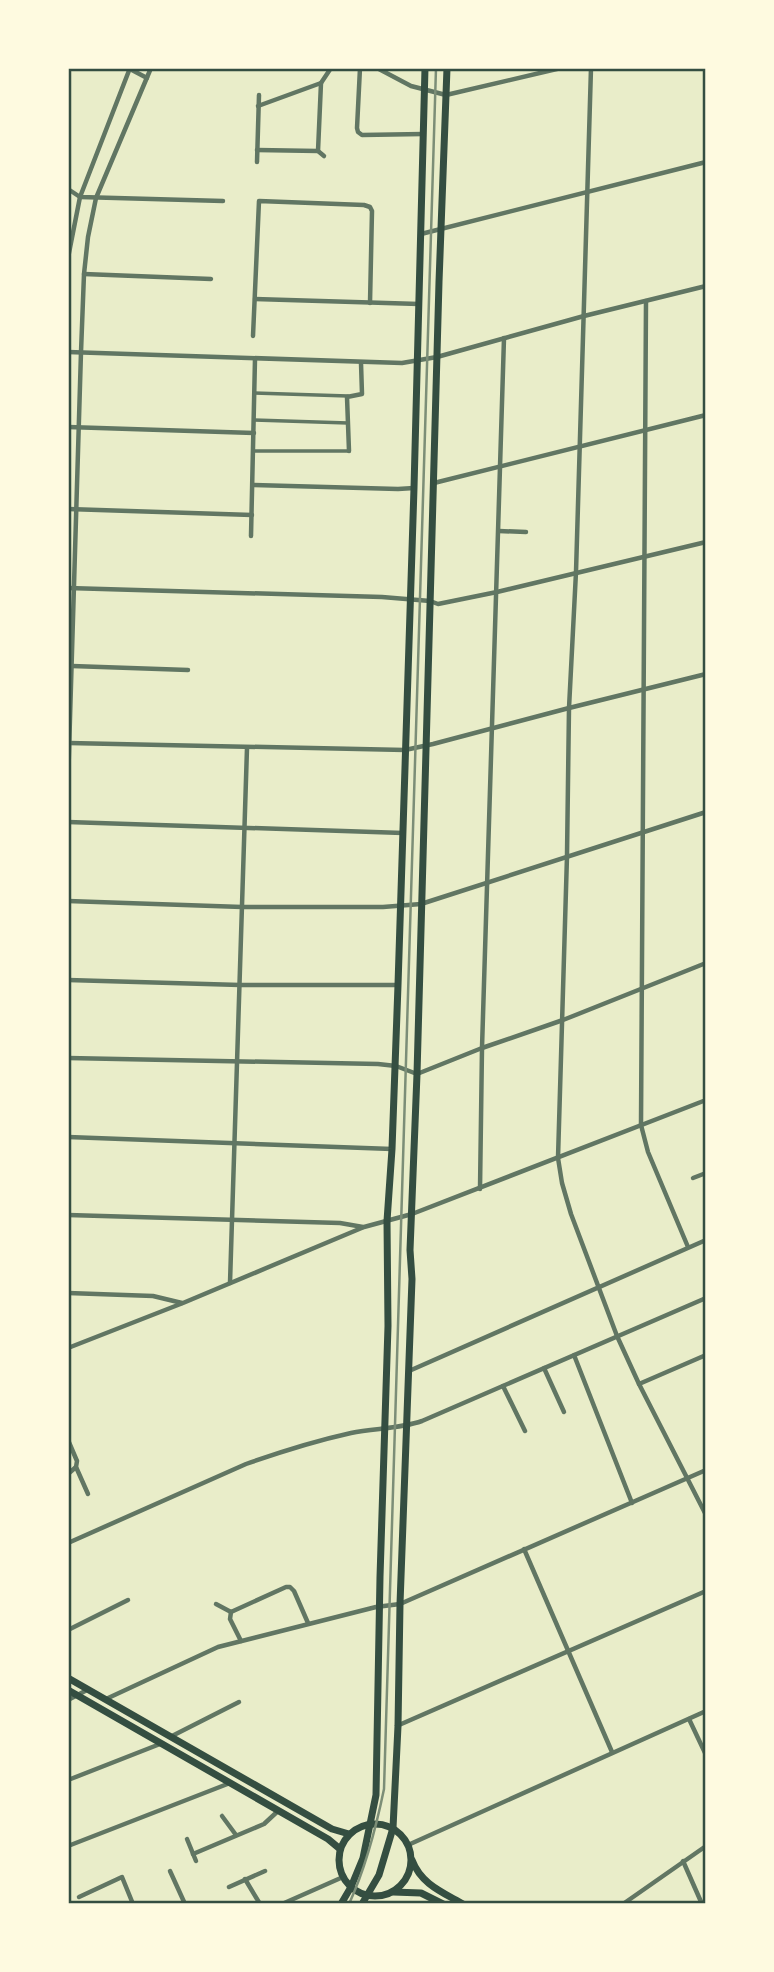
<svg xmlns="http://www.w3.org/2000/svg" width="774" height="1972" viewBox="0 0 774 1972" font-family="Arial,sans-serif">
  <rect width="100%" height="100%" fill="#e9edc9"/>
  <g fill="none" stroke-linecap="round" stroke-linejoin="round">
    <g stroke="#617663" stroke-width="3.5">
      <polyline points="254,393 348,396"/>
      <polyline points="254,420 348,423"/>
      <polyline points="253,451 349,451"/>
    </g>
    <g stroke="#617663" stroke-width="4.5">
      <polyline points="360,68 357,128 358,132 362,135 423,134"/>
      <polyline points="377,68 411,86 446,95 561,68"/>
      <polyline points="591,68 576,572 569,708 567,856 558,1158 562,1183 571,1214 617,1336 639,1384 706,1515"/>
      <polyline points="130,69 147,78"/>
      <polyline points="258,106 321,83 331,68"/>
      <polyline points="257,150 318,151 324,156"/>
      <polyline points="318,151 321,83"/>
      <polyline points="257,162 259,95"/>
      <polyline points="68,189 80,197 223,201"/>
      <polyline points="421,234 706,162"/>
      <polyline points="68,258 80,197 130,68"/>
      <polyline points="84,274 211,279"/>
      <polyline points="255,299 419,304"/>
      <polyline points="646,301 641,1125 648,1152 688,1247"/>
      <polyline points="253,336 259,201 364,205 370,207 372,211 370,303"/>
      <polyline points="68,352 402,363 437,357 584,316 706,286"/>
      <polyline points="68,427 254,433"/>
      <polyline points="349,451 347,397 362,394 361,363"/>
      <polyline points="434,483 706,415"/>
      <polyline points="253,485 398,489 414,488"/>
      <polyline points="68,509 252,515"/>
      <polyline points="499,531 526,532"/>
      <polyline points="251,536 255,359"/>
      <polyline points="68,588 382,597 430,601 438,604 497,592 706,542"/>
      <polyline points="72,666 188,670"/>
      <polyline points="69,743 405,750 433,744 569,708 706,674"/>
      <polyline points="68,785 81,352 84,274 88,237 96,198 151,68"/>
      <polyline points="68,822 403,833"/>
      <polyline points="68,901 242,907 383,907 421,904 706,812"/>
      <polyline points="68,980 240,985 398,985"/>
      <polyline points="68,1058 378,1064 396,1066 417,1074 482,1048 563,1020 706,963"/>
      <polyline points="68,1137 392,1149"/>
      <polyline points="693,1178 706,1173"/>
      <polyline points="480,1189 482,1048 504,338"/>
      <polyline points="68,1215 340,1223 363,1227"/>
      <polyline points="230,1283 247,748"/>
      <polyline points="68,1293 153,1296 182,1303"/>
      <polyline points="68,1348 183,1303 364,1227 412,1214 706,1100"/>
      <polyline points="574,1355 632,1503"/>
      <polyline points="544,1368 564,1412"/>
      <polyline points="409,1371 706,1240"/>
      <polyline points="639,1384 706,1355"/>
      <polyline points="503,1386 525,1431"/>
      <polyline points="68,1440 77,1461 76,1467 88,1494"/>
      <polyline points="68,1474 76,1467"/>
      <path d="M68 1543 246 1464C280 1452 315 1441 351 1433 374 1428 399 1429 422 1421L706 1298"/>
      <polyline points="524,1549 612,1752"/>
      <polyline points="216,1604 231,1612"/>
      <polyline points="231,1612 286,1587 290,1587 294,1591 308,1623"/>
      <polyline points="231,1612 230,1619 241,1641"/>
      <polyline points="68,1630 128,1600"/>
      <polyline points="106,1699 218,1647 376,1607 400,1604 706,1470"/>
      <polyline points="68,1700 87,1690"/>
      <polyline points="689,1719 706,1755"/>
      <polyline points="399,1725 706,1591"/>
      <polyline points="172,1736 239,1702"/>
      <polyline points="68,1780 160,1744"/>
      <polyline points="222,1816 236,1835"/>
      <polyline points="187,1839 196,1861"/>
      <polyline points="408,1845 706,1711"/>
      <polyline points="68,1846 230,1783"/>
      <polyline points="193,1854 264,1824 278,1811"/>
      <polyline points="683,1861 702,1904"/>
      <polyline points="170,1871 185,1904"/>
      <polyline points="245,1879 260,1904"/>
      <polyline points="229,1887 265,1871"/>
      <polyline points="79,1897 122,1877 133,1904"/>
      <polyline points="282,1904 343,1877"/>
      <polyline points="623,1904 706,1846"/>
    </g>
    <g stroke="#344e41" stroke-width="7">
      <polyline points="68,1678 332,1829 349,1834"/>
      <polyline points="68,1690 328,1839 340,1849"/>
      <circle cx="375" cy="1860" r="36"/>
      <path d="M412 1860C421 1884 442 1892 463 1904"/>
      <polyline points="393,1892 421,1893 443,1904"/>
      <polyline points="341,1904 351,1887 363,1858 376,1795 380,1577 388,1326 387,1221 392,1149 398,985 414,488 425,68"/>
      <polyline points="362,1904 379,1875 393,1828 398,1726 400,1604 412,1279 410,1250 417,1074 439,282 447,68"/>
    </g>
    <path stroke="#7c8e77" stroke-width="2.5" d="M349 1904C366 1867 376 1828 384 1789L436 68"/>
  </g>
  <rect width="774" height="1972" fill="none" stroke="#fefae0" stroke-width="140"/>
  <rect x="70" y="70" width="634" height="1832" fill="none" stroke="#344e41" stroke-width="2.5"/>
</svg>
